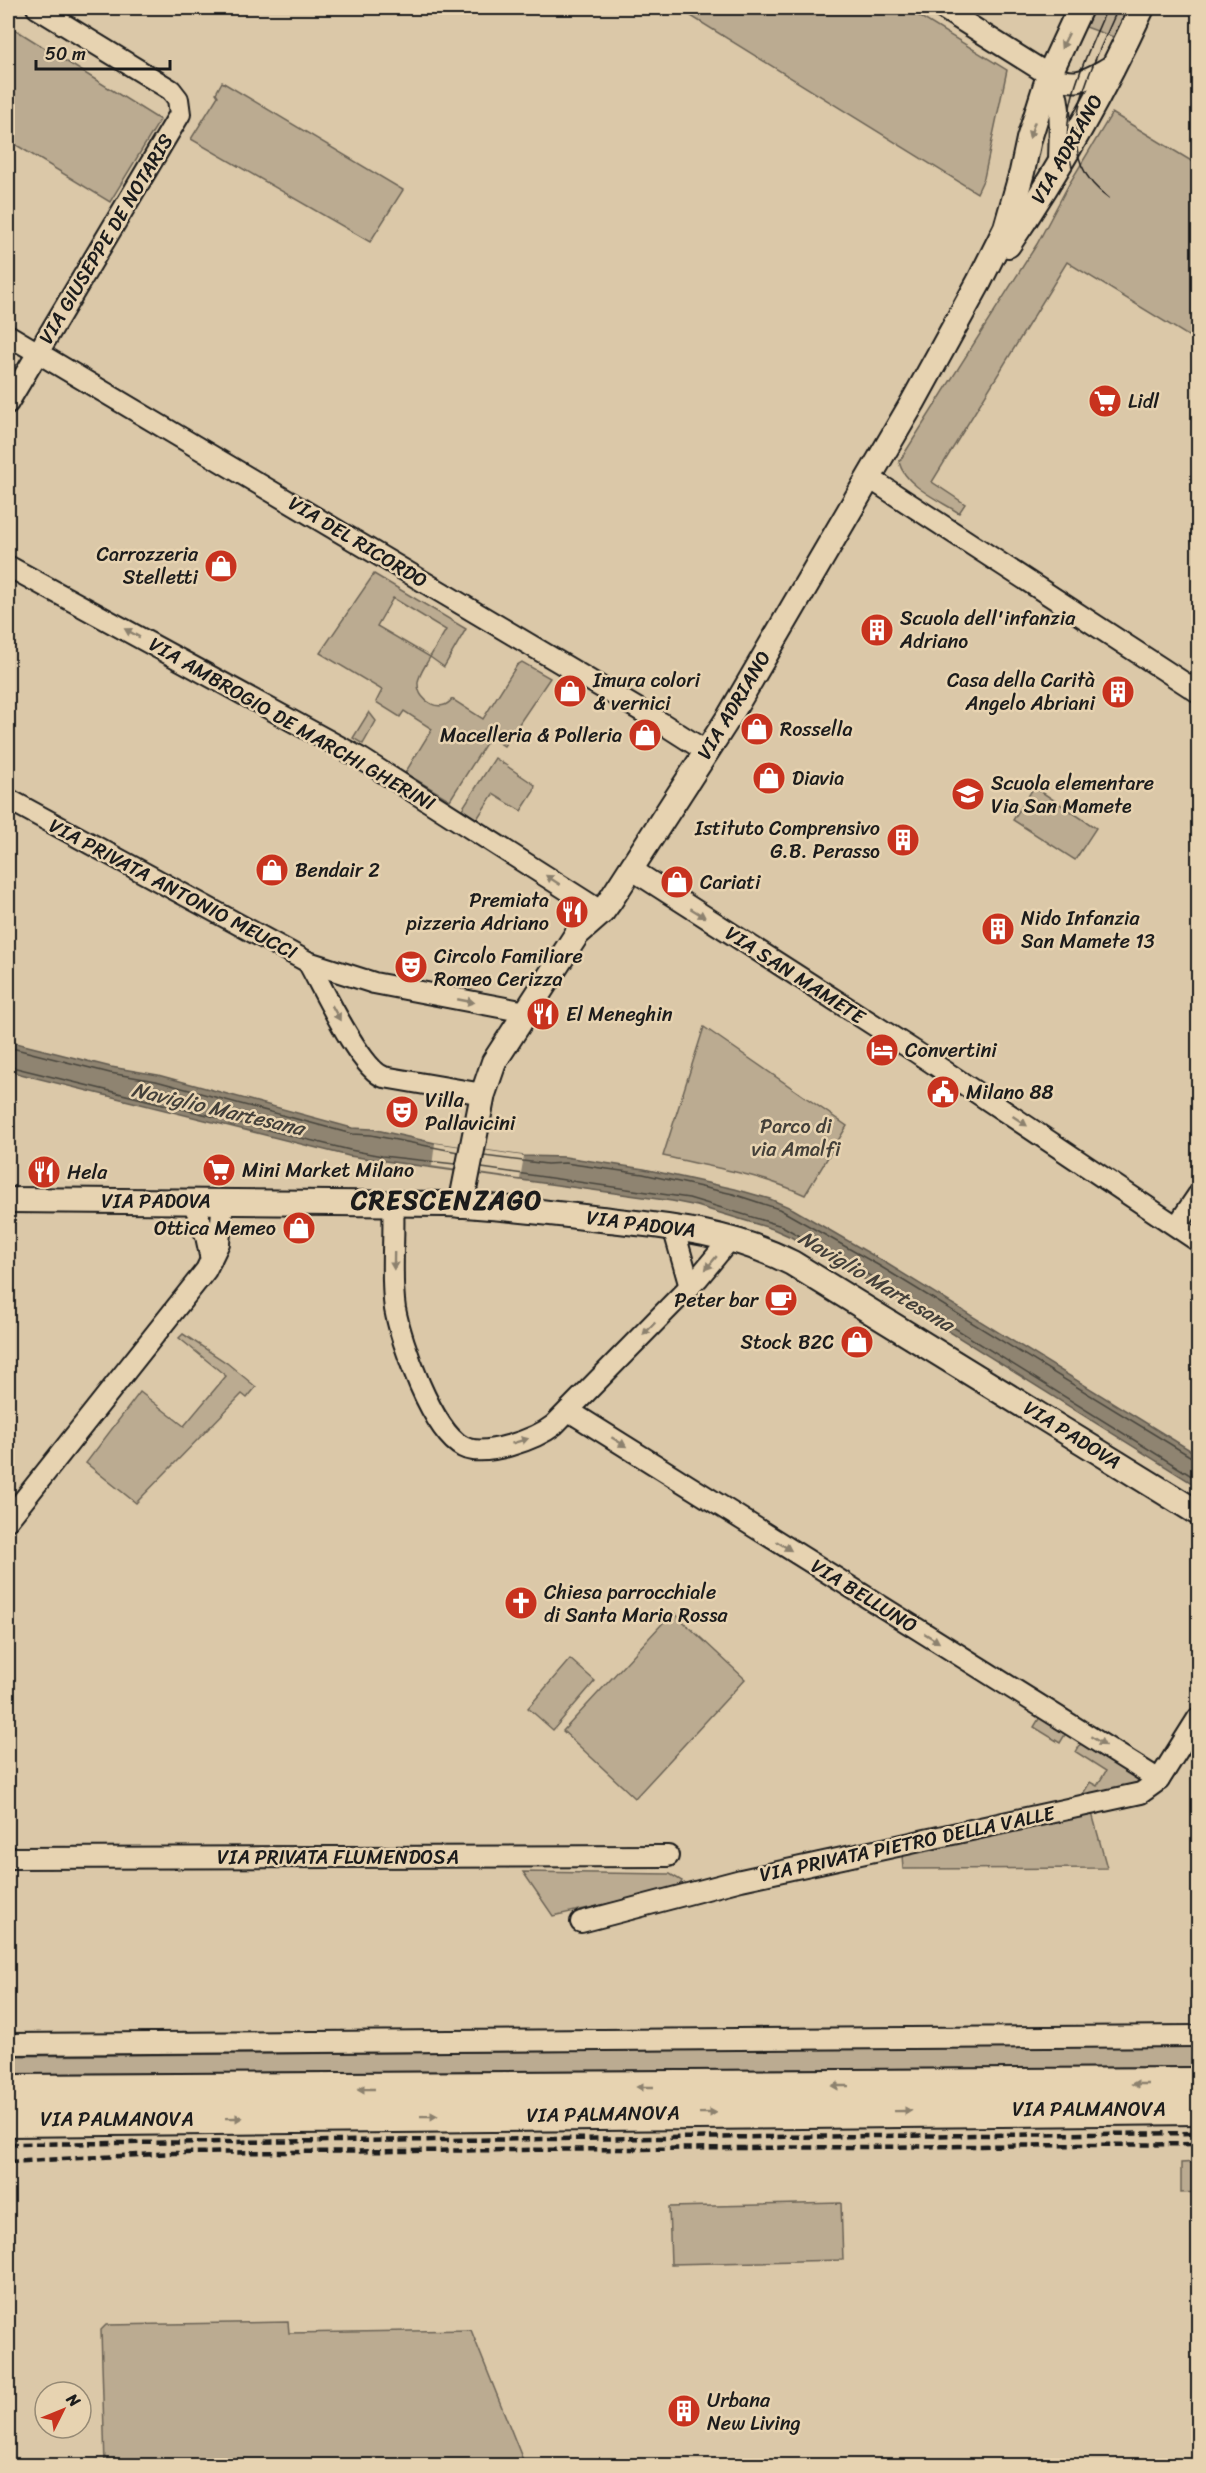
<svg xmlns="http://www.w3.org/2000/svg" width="1206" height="2473" viewBox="0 0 1206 2473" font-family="Sriracha,sans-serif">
  <rect width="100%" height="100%" fill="#dbc8a8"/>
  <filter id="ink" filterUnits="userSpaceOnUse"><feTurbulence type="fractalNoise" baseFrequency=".0167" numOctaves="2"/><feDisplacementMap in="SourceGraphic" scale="12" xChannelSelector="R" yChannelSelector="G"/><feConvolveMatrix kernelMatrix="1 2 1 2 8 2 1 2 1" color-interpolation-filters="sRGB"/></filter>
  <g filter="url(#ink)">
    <g fill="#bbab91" stroke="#6c6456" stroke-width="1.5" fill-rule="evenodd">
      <polygon points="678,8 906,8 1007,70 984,178 977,193"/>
      <polygon points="1094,8 1132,8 1119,39 1086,27"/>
      <polygon points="8,25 160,120 110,202 8,140"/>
      <polygon points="222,82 403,190 370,242 191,139 218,96 216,93"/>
      <path d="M1112 113 1198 165V342L1067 262 932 482 965 504 959 513C939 500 905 486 899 462L1037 244 1069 184Z"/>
      <path d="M374 574 466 629 444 667 430 657C426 665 417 677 418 684 418 702 442 714 452 699L483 719 517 665 522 662 550 678 504 746 490 737 450 800 405 773 432 729 404 711 400 717 376 702 382 690 320 653ZM393 598 446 630 430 657 377 626Z"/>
      <polygon points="369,712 376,721 363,744 353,738"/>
      <polygon points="495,758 535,785 534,791 521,811 493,794 477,819 462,809"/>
      <polygon points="1034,787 1096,828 1075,860 1013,820"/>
      <path d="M704 1027 847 1126 805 1195C760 1174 711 1167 663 1156Z"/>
      <polygon points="183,1334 227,1363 256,1387 247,1398 242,1394 136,1503 86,1463 140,1392 184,1426 226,1376 179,1338"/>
      <polygon points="673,1612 745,1679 635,1798 563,1731"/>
      <polygon points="570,1659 595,1681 553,1730 528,1708"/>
      <polygon points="1040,1717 1066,1733 1060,1743 1034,1727"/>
      <polygon points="1081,1743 1139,1779 1139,1783 1080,1799 1090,1782 1097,1786 1106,1771 1076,1752"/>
      <polygon points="1092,1813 1107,1868 903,1869 902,1854"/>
      <polygon points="523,1872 670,1874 682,1881 678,1888 553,1916"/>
      <polygon points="1198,2046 1198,2067 8,2074 8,2056"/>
      <polygon points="1198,2162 1198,2192 1181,2193 1181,2163"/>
      <polygon points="841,2203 843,2260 671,2264 669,2207"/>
      <polygon points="288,2322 289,2333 471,2330 525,2465 105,2465 101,2330 106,2325"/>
    </g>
    <polygon fill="#8f8471" stroke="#615a4f" stroke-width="1.5" points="8,1041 111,1067 158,1075 352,1128 372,1129 435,1143 524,1156 565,1157 644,1169 735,1189 770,1199 793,1209 881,1260 1198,1455 1198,1487 878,1287 791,1237 773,1229 697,1206 672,1201 349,1156 8,1071"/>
    <polygon fill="#dbc8a8" points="435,1143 524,1156 520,1179 432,1166"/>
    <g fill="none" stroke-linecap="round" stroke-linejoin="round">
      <g stroke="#4a463e" stroke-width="1.5">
        <polyline points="8,1047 110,1073 156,1081 352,1134 371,1135 458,1152"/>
        <polyline points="8,1066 350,1150 382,1156 455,1164"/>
        <polyline points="484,1156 547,1164 565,1163 643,1174 733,1194 779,1209 878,1265 1193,1458 1198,1459"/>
        <polyline points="482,1168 689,1198 782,1226 881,1282 1198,1480"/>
      </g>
      <g stroke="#1c1c1c" stroke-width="24">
        <g id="minor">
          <path d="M942 8 1049 75C1079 89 1088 78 1115 64"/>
          <path d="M1049 75C1064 101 1059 136 1059 166"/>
          <polyline points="8,335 660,722 707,752"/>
          <polyline points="8,403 180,114 178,99 171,90 37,8"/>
          <polyline points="868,477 1198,692"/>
          <polyline points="8,566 362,759 602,912"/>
          <polyline points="8,799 308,962 374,983 526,1012"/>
          <polyline points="631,869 916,1052 1198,1241"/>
          <path d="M308 962C322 987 360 1069 384 1077L483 1094"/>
          <polyline points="193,1202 206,1236 211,1260"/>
          <path d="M393 1203C395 1237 390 1275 395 1309 401 1342 432 1431 463 1447 485 1458 536 1439 554 1425L699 1277 731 1238"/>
          <polyline points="1177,1226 1198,1195"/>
          <polyline points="673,1227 690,1287"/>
          <polyline points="569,1411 1159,1780"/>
          <polyline points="8,1520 206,1270 219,1243 223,1201"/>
          <polyline points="8,1858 668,1856"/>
          <polyline points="581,1922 741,1880 1141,1793 1159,1780 1198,1718"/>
          <polyline points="8,2044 1198,2036"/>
        </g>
      </g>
      <g stroke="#1c1c1c" stroke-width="28">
        <g id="tertiary">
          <path d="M1008 245C1059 170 1104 90 1142 8"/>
          <path d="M8 1200 445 1204C494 1206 543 1212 592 1218 663 1226 727 1230 792 1263L1198 1513"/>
          <polyline points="461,1205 483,1094 494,1062 577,934 602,912 610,901 729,717 913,402 979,282 1006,228 1022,172 1029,139 1049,75 1080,8"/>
        </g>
      </g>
      <g stroke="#1c1c1c" stroke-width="36">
        <g id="trunk">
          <polyline points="8,2091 1198,2084"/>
          <polyline points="8,2120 1198,2108"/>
        </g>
      </g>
      <use href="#minor" stroke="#e7d3b1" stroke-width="20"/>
      <use href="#tertiary" stroke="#e7d3b1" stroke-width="24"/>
      <use href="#trunk" stroke="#e7d3b1" stroke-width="32"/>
      <g stroke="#1c1c1c" stroke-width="1.5">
        <path d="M1072 167C1056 110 1086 59 1107 8"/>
        <path d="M1109 198C1041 151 1095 64 1118 8"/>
      </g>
      <g stroke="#1c1c1c" stroke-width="4.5" stroke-dasharray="9 4.5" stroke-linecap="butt">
        <polyline points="8,2144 1198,2133"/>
        <polyline points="8,2162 174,2153 1198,2144"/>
      </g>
    </g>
    <defs><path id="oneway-solid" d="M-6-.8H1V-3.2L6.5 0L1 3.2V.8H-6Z" transform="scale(1.5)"/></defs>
    <g fill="#8c816e">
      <use href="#oneway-solid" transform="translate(1065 41) rotate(116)"/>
      <use href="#oneway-solid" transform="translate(1032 130) rotate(108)"/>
      <use href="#oneway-solid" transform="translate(132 633) rotate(-151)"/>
      <use href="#oneway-solid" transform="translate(553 880) rotate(-147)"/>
      <use href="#oneway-solid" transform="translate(698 913) rotate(32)"/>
      <use href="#oneway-solid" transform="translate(466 1001) rotate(11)"/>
      <use href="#oneway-solid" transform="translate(336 1013) rotate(61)"/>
      <use href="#oneway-solid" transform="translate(1020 1121) rotate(34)"/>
      <use href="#oneway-solid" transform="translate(394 1261) rotate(91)"/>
      <use href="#oneway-solid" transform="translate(711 1263) rotate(130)"/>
      <use href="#oneway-solid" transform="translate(649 1329) rotate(134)"/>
      <use href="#oneway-solid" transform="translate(520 1441) rotate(-17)"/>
      <use href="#oneway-solid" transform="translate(619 1442) rotate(32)"/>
      <use href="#oneway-solid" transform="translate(784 1546) rotate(32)"/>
      <use href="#oneway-solid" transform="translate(932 1638) rotate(32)"/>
      <use href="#oneway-solid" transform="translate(1098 1741) rotate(32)"/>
      <use href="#oneway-solid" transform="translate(1140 2084) rotate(180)"/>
      <use href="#oneway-solid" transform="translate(840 2086) rotate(180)"/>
      <use href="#oneway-solid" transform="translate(645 2087) rotate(180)"/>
      <use href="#oneway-solid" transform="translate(366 2089) rotate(180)"/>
      <use href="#oneway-solid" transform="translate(903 2111) rotate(-1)"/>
      <use href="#oneway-solid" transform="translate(708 2113) rotate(-1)"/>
      <use href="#oneway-solid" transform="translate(429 2116) rotate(-1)"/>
      <use href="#oneway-solid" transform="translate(234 2118) rotate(-1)"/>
    </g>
  </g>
  <defs>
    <g id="supermarket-disc" transform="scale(1.725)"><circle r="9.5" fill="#c8321e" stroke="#e7d3b1"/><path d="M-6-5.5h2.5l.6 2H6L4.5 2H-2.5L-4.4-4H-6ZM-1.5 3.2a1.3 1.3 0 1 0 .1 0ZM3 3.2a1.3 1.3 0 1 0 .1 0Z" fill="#fff"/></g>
    <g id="shop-disc" transform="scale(1.725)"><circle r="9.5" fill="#c8321e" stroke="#e7d3b1"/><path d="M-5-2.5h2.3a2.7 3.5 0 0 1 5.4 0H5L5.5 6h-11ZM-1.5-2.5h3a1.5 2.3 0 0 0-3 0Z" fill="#fff"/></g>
    <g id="building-disc" transform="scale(1.725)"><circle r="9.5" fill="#c8321e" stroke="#e7d3b1"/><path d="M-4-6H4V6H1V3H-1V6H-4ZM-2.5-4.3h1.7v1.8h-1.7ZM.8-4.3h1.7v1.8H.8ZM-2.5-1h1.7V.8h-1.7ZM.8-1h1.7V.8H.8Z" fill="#fff"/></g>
    <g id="school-disc" transform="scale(1.725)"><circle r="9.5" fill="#c8321e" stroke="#e7d3b1"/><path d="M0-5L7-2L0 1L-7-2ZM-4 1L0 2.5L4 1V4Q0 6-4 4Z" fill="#fff"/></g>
    <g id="restaurant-disc" transform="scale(1.725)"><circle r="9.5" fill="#c8321e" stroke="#e7d3b1"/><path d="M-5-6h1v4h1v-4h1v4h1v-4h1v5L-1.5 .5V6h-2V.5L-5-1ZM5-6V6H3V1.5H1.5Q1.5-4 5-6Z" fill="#fff"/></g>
    <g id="theatre-disc" transform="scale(1.725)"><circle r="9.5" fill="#c8321e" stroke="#e7d3b1"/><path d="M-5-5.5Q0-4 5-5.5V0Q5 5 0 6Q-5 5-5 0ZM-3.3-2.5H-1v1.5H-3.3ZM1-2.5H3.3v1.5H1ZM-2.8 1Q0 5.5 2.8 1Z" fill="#fff"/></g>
    <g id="hotel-disc" transform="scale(1.725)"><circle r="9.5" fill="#c8321e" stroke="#e7d3b1"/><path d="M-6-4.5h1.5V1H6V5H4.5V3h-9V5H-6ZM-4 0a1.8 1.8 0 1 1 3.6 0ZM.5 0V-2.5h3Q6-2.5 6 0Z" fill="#fff"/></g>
    <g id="civic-disc" transform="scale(1.725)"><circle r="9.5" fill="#c8321e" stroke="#e7d3b1"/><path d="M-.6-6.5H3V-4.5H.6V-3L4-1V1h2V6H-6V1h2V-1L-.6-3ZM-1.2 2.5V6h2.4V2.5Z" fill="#fff"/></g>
    <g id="cafe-disc" transform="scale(1.725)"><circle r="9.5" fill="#c8321e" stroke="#e7d3b1"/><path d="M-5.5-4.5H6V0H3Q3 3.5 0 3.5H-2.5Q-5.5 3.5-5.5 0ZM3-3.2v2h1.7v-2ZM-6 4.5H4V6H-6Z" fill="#fff"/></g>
    <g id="church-disc" transform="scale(1.725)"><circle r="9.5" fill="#c8321e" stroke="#e7d3b1"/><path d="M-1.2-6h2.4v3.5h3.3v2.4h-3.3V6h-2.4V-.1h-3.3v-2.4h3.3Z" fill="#fff"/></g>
  </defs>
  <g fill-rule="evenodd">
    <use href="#supermarket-disc" x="1105" y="401"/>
    <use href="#shop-disc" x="221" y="566"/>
    <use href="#building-disc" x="877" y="630"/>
    <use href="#shop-disc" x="570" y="691"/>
    <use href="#building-disc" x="1118" y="692"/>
    <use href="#shop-disc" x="757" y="729"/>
    <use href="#shop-disc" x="645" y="735"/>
    <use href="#shop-disc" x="769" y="778"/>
    <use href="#school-disc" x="968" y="794"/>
    <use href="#building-disc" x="903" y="840"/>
    <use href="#shop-disc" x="272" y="870"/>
    <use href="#shop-disc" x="677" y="882"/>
    <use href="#restaurant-disc" x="572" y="912"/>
    <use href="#building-disc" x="998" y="929"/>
    <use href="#theatre-disc" x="411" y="967"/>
    <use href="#restaurant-disc" x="543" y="1014"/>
    <use href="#hotel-disc" x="882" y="1050"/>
    <use href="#civic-disc" x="943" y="1092"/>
    <use href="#theatre-disc" x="402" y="1112"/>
    <use href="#supermarket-disc" x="219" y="1170"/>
    <use href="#restaurant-disc" x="44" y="1172"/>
    <use href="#shop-disc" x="299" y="1228"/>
    <use href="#cafe-disc" x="781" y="1300"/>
    <use href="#shop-disc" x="857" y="1342"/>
    <use href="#church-disc" x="521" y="1603"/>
    <use href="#building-disc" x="684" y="2411"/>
  </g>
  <g text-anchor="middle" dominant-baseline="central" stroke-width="5" stroke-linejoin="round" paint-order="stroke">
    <g font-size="20" fill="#1c1c1c" stroke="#e7d3b1">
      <text transform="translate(1067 149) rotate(-60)">VIA ADRIANO</text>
      <text transform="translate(106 239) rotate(-59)">VIA GIUSEPPE DE NOTARIS</text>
      <text transform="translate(358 542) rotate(31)">VIA DEL RICORDO</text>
      <text transform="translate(734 705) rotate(-59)">VIA ADRIANO</text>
      <text transform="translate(292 724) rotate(30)">VIA AMBROGIO DE MARCHI GHERINI</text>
      <text transform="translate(173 889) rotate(28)">VIA PRIVATA ANTONIO MEUCCI</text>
      <text transform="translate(795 975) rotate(33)">VIA SAN MAMETE</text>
      <text x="156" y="1201">VIA PADOVA</text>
      <text transform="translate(641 1224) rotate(7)">VIA PADOVA</text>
      <text transform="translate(1072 1435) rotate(32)">VIA PADOVA</text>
      <text transform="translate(864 1596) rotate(32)">VIA BELLUNO</text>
      <text transform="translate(907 1844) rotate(-12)">VIA PRIVATA PIETRO DELLA VALLE</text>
      <text x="338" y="1857">VIA PRIVATA FLUMENDOSA</text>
      <text x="1089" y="2109">VIA PALMANOVA</text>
      <text transform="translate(603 2114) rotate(-1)">VIA PALMANOVA</text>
      <text x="117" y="2119">VIA PALMANOVA</text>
    </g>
    <g font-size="20" fill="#1c1c1c" stroke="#e7d3b1" text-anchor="start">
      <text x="1128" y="401">Lidl</text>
      <text x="198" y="554" text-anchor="end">Carrozzeria<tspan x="198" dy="23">Stelletti</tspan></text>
      <text x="900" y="618">Scuola dell'infanzia<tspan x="900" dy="23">Adriano</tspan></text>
      <text x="593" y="680">Imura colori<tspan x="593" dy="23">&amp; vernici</tspan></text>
      <text x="1095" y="680" text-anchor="end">Casa della Carità<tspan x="1095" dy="23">Angelo Abriani</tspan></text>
      <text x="780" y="729">Rossella</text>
      <text x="622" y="735" text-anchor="end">Macelleria &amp; Polleria</text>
      <text x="792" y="778">Diavia</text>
      <text x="991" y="783">Scuola elementare<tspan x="991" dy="23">Via San Mamete</tspan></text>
      <text x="880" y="828" text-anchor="end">Istituto Comprensivo<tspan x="880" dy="23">G.B. Perasso</tspan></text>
      <text x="295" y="870">Bendair 2</text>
      <text x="700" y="882">Cariati</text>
      <text x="549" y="900" text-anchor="end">Premiata<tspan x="549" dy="23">pizzeria Adriano</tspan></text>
      <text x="1021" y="918">Nido Infanzia<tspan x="1021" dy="23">San Mamete 13</tspan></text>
      <text x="434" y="956">Circolo Familiare<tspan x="434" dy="23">Romeo Cerizza</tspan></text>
      <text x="566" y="1014">El Meneghin</text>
      <text x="905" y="1050">Convertini</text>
      <text x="966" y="1092">Milano 88</text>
      <text x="425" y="1100">Villa<tspan x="425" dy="23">Pallavicini</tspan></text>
      <text x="242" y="1170">Mini Market Milano</text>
      <text x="67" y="1172">Hela</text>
      <text x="276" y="1228" text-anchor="end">Ottica Memeo</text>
      <text x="758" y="1300" text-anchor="end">Peter bar</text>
      <text x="834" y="1342" text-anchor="end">Stock B2C</text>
      <text x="544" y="1592">Chiesa parrocchiale<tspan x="544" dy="23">di Santa Maria Rossa</tspan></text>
      <text x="707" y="2400">Urbana<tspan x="707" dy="23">New Living</tspan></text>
    </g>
    <g font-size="20" fill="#444039" stroke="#e7d3b1">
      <text x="796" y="1126">Parco di<tspan x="796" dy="23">via Amalfi</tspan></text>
    </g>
    <g font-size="21" font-style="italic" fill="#44403a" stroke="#e7d3b1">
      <text transform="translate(218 1109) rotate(13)">Naviglio Martesana</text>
      <text transform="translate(876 1281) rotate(31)">Naviglio Martesana</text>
    </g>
    <g font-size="26" font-weight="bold" letter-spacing="1.5" fill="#1c1c1c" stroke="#e7d3b1">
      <text x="447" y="1200">CRESCENZAGO</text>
    </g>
  </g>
  <rect width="1206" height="2473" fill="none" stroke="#e7d3b1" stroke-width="30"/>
  <rect x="15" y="15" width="1176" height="2443" fill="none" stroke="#1c1c1c" stroke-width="2" filter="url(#ink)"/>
  <g transform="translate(63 2410) rotate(47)"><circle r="28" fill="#e7d3b1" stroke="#968a75" stroke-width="1.5"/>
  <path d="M0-4.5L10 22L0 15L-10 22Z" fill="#c8321e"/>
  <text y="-9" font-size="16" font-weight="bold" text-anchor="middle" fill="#1c1c1c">N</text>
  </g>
  <path d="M36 60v9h134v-9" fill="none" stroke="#1c1c1c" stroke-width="3"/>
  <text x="45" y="60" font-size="18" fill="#1c1c1c" stroke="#e7d3b1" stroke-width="4.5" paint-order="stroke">50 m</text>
</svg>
